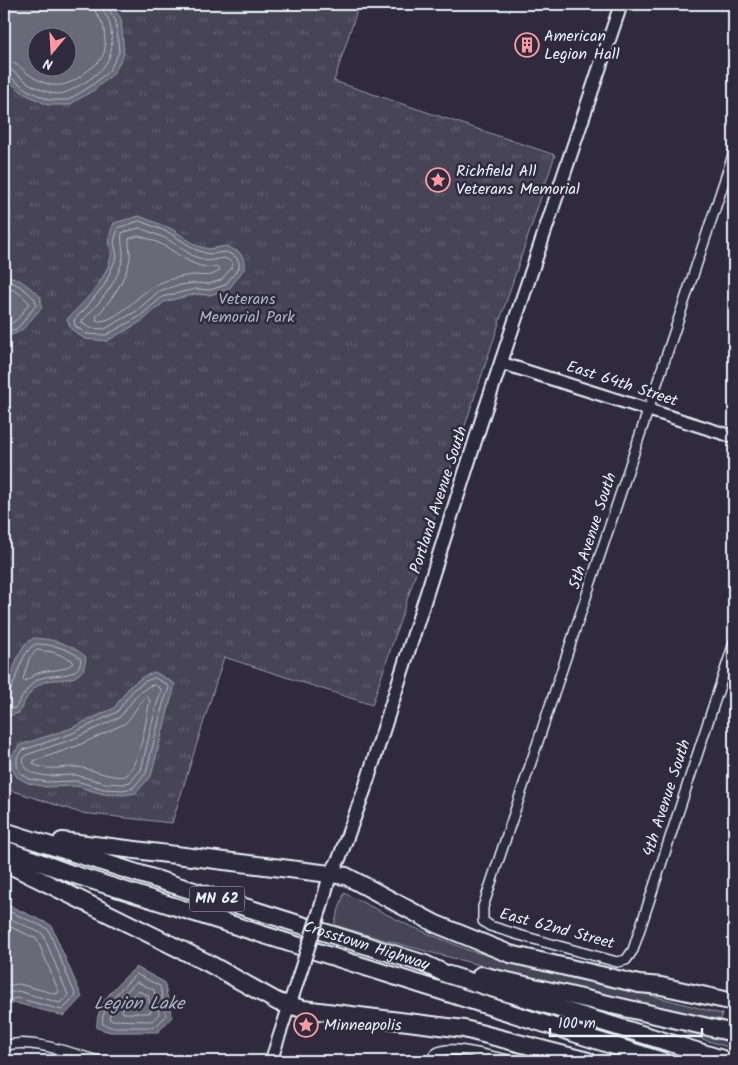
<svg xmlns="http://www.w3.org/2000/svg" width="738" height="1065" viewBox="0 0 738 1065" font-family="Kalam,sans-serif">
  <defs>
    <pattern id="park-tufts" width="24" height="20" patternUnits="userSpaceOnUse" patternTransform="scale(1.25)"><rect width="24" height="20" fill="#464455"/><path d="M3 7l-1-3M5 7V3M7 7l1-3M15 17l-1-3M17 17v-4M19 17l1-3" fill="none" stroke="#615f6e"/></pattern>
  </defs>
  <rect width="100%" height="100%" fill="#2f2a3d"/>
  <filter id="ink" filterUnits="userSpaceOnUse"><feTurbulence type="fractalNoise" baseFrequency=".02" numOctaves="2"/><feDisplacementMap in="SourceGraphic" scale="10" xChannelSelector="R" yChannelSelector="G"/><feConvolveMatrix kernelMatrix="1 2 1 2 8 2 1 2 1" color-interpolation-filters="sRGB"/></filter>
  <g filter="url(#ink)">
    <g fill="#464455" stroke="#979aa6">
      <path d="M344 893 408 925 468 950 575 979 619 987 722 1014 721 1020C591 991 461 964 334 925Z"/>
      <polygon points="685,1028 734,1038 734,1049 683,1033"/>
    </g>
    <path fill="url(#park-tufts)" stroke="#979aa6" fill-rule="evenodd" d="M4 4H359L334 81 555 155 372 705 224 657 172 823 81 813 4 788ZM38 38H68V68H38Z"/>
    <g fill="#696978" stroke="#9c9fab" fill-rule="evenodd">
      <path d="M4 4H111L121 19 124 54 113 74 94 90 69 105H48L25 94 4 78ZM38 38H68V68H38Z"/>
      <path d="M139 216 172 229 197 246 209 249 226 246 239 252 244 260V269L229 289 210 295 195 294 164 302 142 321 107 341 85 339 71 329 67 319C85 300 104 284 111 257 112 253 110 249 110 245 108 238 111 230 114 223Z"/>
      <path d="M4 276C18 275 30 288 41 297V309C26 323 27 332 4 337Z"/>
      <path d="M34 638C53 639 72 644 86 657 83 689 57 674 40 684 29 691 24 702 19 713L9 716 4 714V694L19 654 25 644Z"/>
      <polygon points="155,672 175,684 151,776 136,793 124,795 103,794 76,786 46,787 28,783 17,777 11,767 12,755 20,745 69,729 114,708 130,686 144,676"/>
      <polygon points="4,903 51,925 82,997 64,1016 16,1003 4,1006"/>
      <path d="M136 967 164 982 172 1017 158 1032H110L97 1028C95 1003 119 983 136 967Z"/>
    </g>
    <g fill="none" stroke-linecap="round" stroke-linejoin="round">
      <g stroke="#b5bbc5" stroke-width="1">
        <path d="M4 61C14 61 20 67 27 73 49 89 65 90 86 72 94 66 104 59 105 48 105 42 105 31 103 25 100 17 94 13 94 4"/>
        <path d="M4 68C14 69 21 79 30 84 35 87 42 90 48 92 60 97 70 91 80 85 107 70 116 55 110 25 109 17 102 12 101 4"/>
        <polyline points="4,75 8,75 27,90 49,100 68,100 91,86 109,71 119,52 116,21 108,8 108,4"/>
        <polygon points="140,221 170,233 196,250 209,254 226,252 236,257 239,262 239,268 225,285 210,290 195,289 162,297 139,317 106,335 87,334 75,326 74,320 86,308 105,284 117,256 114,242 118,228"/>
        <path d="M140 228 167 239 193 256 207 261 224 258 231 261 233 266 221 280 209 284 194 283 175 286 159 291 135 312 105 329 89 328 82 323V321C99 303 118 283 123 257 124 249 120 242 122 233Z"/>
        <path d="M139 236C148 238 157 242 165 246 183 257 196 270 218 267L220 270C212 278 203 275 194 275 182 276 167 279 156 285 140 292 117 323 97 321L96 317C111 300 125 282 130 259 131 252 128 246 129 239Z"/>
        <path d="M4 281C16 281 26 291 35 299L36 305 22 323 16 329 4 332"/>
        <path d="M4 287C13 288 24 296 29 303 22 314 17 323 4 326"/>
        <path d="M37 650 53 652 72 660 73 663C64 672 49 669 38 673 32 675 29 680 24 681L23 679 29 659Z"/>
        <polygon points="155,678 166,684 169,688 163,704 146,773 133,788 123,790 104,789 76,781 46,782 30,779 20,773 17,766 17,757 23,750 71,734 117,712 134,689 146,681"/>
        <polygon points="155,685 161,689 161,693 157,703 141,770 130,782 123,784 105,783 76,775 47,776 32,773 25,768 23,760 26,755 73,739 120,717 138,694 149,686"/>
        <path d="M4 695 10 692C18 676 20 654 35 644 50 644 70 648 81 659 80 681 50 672 37 680 27 687 22 698 15 708L4 710"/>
        <path d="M147 697 150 700C145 723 142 758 126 776 108 779 93 768 76 767 62 767 46 771 33 764L34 761 77 746 124 724C133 717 137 703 147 697Z"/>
        <polyline points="4,909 48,929 76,996 62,1010 17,998 4,1001"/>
        <polyline points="4,916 43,934 68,995 60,1003 18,991 4,994"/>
        <polyline points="4,924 37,939 59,992 56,994 19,984 4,986"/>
        <path d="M136 974 160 986 166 1016 155 1027H111L103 1024C98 1010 126 984 136 974Z"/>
        <polygon points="137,982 154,990 159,1014 152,1021 110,1020 109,1017 119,999"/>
        <polygon points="138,991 148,995 151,1012 148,1013 123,1013 122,1010 125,1004"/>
      </g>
      <g stroke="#e8f1f8" stroke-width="12">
        <g id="minor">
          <polyline points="734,152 483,907 483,921 490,926 519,935 617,962 626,960 633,950 734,643"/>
          <path d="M4 1046C31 1037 72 1054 99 1061"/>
          <path d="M432 1061C433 1056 436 1052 442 1051 457 1046 496 1058 513 1061"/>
        </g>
      </g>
      <g stroke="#e8f1f8" stroke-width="15">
        <g id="tertiary">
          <polyline points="501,363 734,437"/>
          <polyline points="271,1061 289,1006"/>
        </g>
      </g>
      <g stroke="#e8f1f8" stroke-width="16">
        <g id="secondary">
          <polyline points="321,907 330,875 339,859 364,791 484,413 621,4"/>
          <polyline points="289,1006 297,982"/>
        </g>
      </g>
      <g stroke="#e8f1f8" stroke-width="20">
        <g id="motorway">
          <path id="s1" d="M4 831 425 964 446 974 729 1061"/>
          <polyline points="62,841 346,876 436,924 510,954 639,984 661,986 734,1002"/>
          <polyline points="4,849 72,874 662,1061"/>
          <polyline points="4,862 208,963 278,1002 303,1009 464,1029 588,1061"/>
          <polyline points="481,975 734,1033"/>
        </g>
      </g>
      <use href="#minor" stroke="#2f2a3d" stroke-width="9"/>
      <use href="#tertiary" stroke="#2f2a3d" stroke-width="11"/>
      <use href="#secondary" stroke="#2f2a3d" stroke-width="12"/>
      <use href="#motorway" stroke="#2f2a3d" stroke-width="16"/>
      <g stroke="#e8f1f8" stroke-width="16" stroke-linecap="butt">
        <polyline id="secondary-bridge" points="297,982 321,907"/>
      </g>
      <use href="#secondary-bridge" stroke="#2f2a3d" stroke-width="12"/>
    </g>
  </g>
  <defs>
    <g id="building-ring" transform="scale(1.25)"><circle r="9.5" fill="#2f2a3d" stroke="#ff9aa2" stroke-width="1.5"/><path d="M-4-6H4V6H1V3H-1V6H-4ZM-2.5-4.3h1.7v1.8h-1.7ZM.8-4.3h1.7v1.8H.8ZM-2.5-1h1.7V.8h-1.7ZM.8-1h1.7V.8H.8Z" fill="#ff9aa2"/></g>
    <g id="sight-ring" transform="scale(1.25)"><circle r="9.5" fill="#2f2a3d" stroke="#ff9aa2" stroke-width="1.5"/><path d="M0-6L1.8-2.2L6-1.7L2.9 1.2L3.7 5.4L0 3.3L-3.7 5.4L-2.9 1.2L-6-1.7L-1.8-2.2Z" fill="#ff9aa2"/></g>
  </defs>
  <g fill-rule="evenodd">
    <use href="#building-ring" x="527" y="45"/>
    <use href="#sight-ring" x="438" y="180"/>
    <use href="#sight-ring" x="306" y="1025"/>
  </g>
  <g text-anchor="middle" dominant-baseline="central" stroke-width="5" stroke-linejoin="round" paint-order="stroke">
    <rect fill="#2f2a3d" stroke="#b0b5c0" stroke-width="1" x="189.5" y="886.5" width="55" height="25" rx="4"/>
    <g font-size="15" font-weight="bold" fill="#e8f1f8">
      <text x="217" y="899">MN 62</text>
    </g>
    <g font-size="16" fill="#e8f1f8" stroke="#2f2a3d" text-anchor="start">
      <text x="544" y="36">American<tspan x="544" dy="18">Legion Hall</tspan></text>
      <text x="456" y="171">Richfield All<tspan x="456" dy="18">Veterans Memorial</tspan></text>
      <text x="324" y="1025">Minneapolis</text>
    </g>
    <g font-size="16" fill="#afb4bf" stroke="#2f2a3d">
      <text x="247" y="299">Veterans<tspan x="247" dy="18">Memorial Park</tspan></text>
    </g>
    <g font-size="16" fill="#e8f1f8" stroke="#2f2a3d">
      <text transform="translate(622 384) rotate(18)">East 64th Street</text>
      <text transform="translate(439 500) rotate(-72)">Portland Avenue South</text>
      <text transform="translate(593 531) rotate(-72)">5th Avenue South</text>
      <text transform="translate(667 798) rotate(-72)">4th Avenue South</text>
      <text transform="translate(557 929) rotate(15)">East 62nd Street</text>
      <text stroke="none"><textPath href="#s1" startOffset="380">Crosstown Highway</textPath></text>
    </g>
    <g font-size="18" font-style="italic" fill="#afb4be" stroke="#2f2a3d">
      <text x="139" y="1004">Legion Lake</text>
    </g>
  </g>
  <rect width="738" height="1065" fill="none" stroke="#2f2a3d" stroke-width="20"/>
  <rect x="10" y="10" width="718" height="1045" fill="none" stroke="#e8f1f8" stroke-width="2" filter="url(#ink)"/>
  <g transform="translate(52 52) rotate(198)"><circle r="24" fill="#2f2a3d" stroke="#797a88"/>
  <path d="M0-4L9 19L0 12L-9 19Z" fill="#ff9aa2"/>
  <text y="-8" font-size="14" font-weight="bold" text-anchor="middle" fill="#e8f1f8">N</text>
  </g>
  <path d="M550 1028v8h152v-8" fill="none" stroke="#e8f1f8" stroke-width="2.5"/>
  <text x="558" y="1028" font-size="15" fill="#e8f1f8" stroke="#2f2a3d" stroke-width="4" paint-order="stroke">100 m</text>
</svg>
